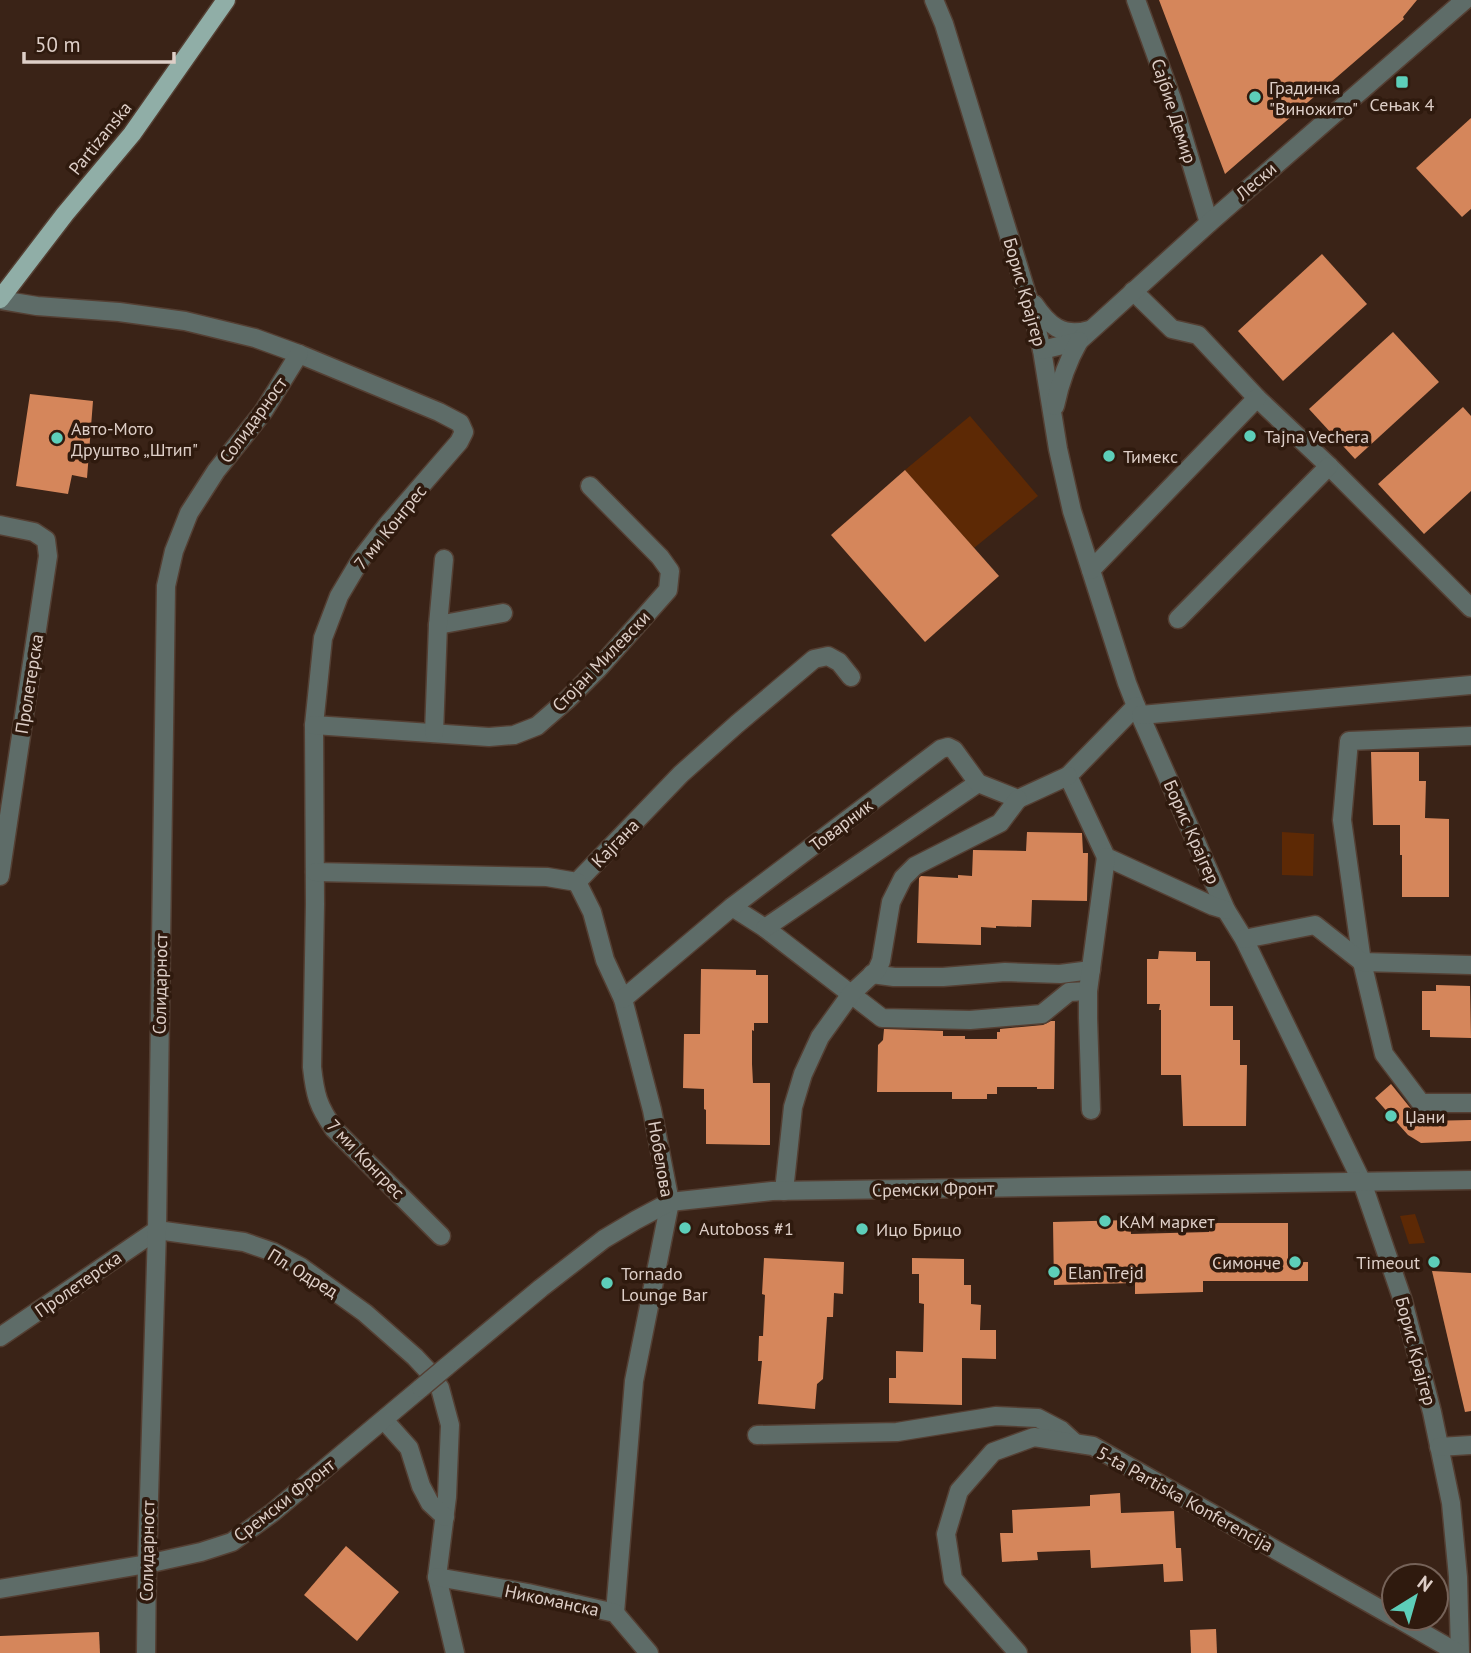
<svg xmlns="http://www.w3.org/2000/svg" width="1471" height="1653" viewBox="0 0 1471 1653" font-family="'PT Sans',sans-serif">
  <rect width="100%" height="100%" fill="#3a2317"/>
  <g fill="#5d2905">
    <polygon points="970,416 1038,496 974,548 905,470"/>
    <polygon points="1282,832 1314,834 1313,876 1282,875"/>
    <polygon points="1415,1214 1425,1243 1409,1244 1400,1216"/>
  </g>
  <g fill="#d5865b">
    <polygon points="1159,0 1417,0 1403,17 1404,19 1225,174"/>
    <polygon points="1471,118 1471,209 1462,217 1416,168"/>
    <polygon points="1322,254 1367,304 1283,381 1238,331"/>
    <polygon points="1393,332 1439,382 1355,459 1309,409"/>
    <polygon points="30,394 93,401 87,478 72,475 68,494 16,486"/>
    <polygon points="1463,407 1471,416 1471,491 1424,534 1378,484"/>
    <polygon points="905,470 999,576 925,642 831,535"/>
    <polygon points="1371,752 1419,752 1419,781 1426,781 1425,818 1449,819 1449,897 1402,897 1402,855 1400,855 1400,825 1373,825"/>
    <polygon points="1027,832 1082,833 1083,853 1088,853 1087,901 1032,900 1031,927 996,926 996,928 981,927 981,945 917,943 919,878 921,876 958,878 958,875 972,876 973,850 1026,851"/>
    <polygon points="1159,951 1196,952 1196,961 1210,961 1210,1006 1233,1006 1233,1040 1240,1040 1240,1065 1247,1065 1246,1126 1183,1126 1181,1075 1161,1075 1161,1010 1159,1010 1160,1004 1147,1004 1147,959 1158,959"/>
    <polygon points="701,969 756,970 756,975 768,975 768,1023 754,1023 754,1031 752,1030 752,1064 753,1083 770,1083 770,1145 706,1144 706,1110 704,1109 704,1089 683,1088 684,1034 700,1034"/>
    <polygon points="1436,985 1470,986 1471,1038 1430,1037 1430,1030 1422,1030 1422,991 1436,991"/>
    <polygon points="1051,1021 1055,1021 1054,1089 1037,1089 1037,1087 997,1087 997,1094 987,1094 987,1099 952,1099 952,1092 877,1092 878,1045 883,1040 884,1029 943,1031 943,1036 965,1036 965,1039 997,1039 997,1032 1000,1032 1000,1029 1043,1025"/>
    <polygon points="1391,1084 1412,1110 1424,1121 1471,1120 1471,1141 1421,1143 1408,1135 1375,1098"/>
    <polygon points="1130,1220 1131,1234 1209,1232 1209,1223 1288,1223 1288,1262 1308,1262 1308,1281 1203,1281 1203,1292 1135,1294 1135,1283 1054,1285 1053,1222"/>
    <polygon points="764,1258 844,1262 843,1294 834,1293 833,1317 827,1317 823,1379 817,1384 815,1409 758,1404 762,1361 758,1361 759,1336 763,1336 765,1295 762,1294"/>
    <polygon points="912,1258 964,1259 964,1285 971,1285 971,1304 981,1305 980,1330 996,1330 996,1359 962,1358 962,1405 889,1403 889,1378 896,1378 896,1351 923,1352 924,1304 919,1303 919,1274 912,1274"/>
    <polygon points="1432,1271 1471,1273 1471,1411 1465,1412"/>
    <polygon points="1120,1493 1121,1513 1174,1511 1176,1548 1181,1548 1183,1581 1164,1582 1163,1564 1091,1568 1090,1550 1037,1552 1038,1560 1002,1562 1000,1533 1013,1533 1012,1510 1090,1506 1090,1495"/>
    <polygon points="346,1546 399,1592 357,1641 304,1595"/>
    <polygon points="1216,1629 1217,1653 1191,1653 1190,1630"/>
    <polygon points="99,1632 100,1653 0,1653 0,1636"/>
  </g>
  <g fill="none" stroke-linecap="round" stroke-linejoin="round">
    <g stroke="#543f33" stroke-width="21">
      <g id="minor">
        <polyline points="934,0 944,24 1032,311 1042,350 1058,449 1072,511 1127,683 1136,706 1226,910 1244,939 1362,1182 1403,1301 1432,1412 1451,1503 1458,1577 1460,1653"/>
        <polyline points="1136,0 1172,99 1209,223"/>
        <polyline points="1133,291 1172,329 1198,335 1257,398 1329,466 1471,608"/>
        <path d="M0 300 37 306 119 312 185 321 255 338 299 354 439 412 460 423 464 432 459 442 388 524 361 559 339 596 323 638 314 725 315 904 312 1067C315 1095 318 1106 334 1129L441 1236"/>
        <path d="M1034 304C1048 325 1063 338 1089 330"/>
        <polyline points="1042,350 1079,341 1209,223 1465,0"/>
        <path d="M1055 406C1060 382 1067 362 1079 341"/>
        <polyline points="0,525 34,532 46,540 48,556 0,876"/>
        <polyline points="1091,570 1257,398"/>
        <polyline points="1178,619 1329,466"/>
        <polyline points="438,625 503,613"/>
        <polyline points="1136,706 1068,776 1106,857 1213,906 1226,910"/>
        <polyline points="1141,715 1471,685"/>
        <polyline points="314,725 489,737 514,735 537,726 568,699 598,669 668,590 670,571 660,557 590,486"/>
        <polyline points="434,733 438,625 444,559"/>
        <polyline points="1471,736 1349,741 1342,820 1362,962 1384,1054 1421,1103 1471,1103"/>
        <polyline points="315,872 547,877 577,882 681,774 737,724 814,659 828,656 839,662 851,677"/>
        <polyline points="577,882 592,912 605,960 623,999 652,1110 670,1202 634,1381 615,1613"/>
        <polyline points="732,907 765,928 882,1018 970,1020 1042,1014 1069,992 1088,991"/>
        <polyline points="765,928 978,783"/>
        <polyline points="1244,939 1315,925 1362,962 1471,965"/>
        <polyline points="872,974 894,977 943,977 1005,972 1060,974 1091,970"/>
        <polyline points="623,999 732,907 941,749 948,747 954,750 978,783 1018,799 1068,776"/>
        <polyline points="1091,1110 1088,1018 1088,991 1106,857"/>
        <polyline points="784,1191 793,1107 803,1074 820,1037 851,994 877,970 881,961 891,902 903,878 915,866 1000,823 1018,799"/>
        <polyline points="0,1337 157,1230 244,1242 273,1252 301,1267 365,1313 415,1357 429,1372 440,1388 450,1425 447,1497 437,1577 455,1653"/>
        <polyline points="446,1367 541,1288 604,1239 636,1220 670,1202 772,1191 1471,1180"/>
        <polyline points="384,1420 409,1448 421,1486 430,1503 445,1517"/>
        <polyline points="757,1435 897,1432 996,1416 1038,1418 1061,1430 1074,1442"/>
        <polyline points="1439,1447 1471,1445"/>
        <polyline points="437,1577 528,1593 615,1613 649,1653"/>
        <polyline points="0,1589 147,1564 201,1552 232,1542 272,1513 421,1388"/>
        <polyline points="1397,1618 1458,1653"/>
        <polyline points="146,1653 147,1564 157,1230 166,586 174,551 189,513 216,471 263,412 299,354"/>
        <polyline points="1018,1653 953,1579 946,1534 959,1491 993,1452 1034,1437 1093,1446 1394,1617"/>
      </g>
    </g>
    <g stroke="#543f33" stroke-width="21">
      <polyline id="major" points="0,299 65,214 132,134 226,0"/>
    </g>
    <use href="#minor" stroke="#5e6c68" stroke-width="18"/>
    <use href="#major" stroke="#90aea7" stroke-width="18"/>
    <g stroke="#543f33" stroke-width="21" stroke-linecap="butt">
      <polyline id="minor-bridge" points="421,1388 446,1367"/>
    </g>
    <use href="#minor-bridge" stroke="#5e6c68" stroke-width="18"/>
  </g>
  <g fill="#5dceb9" stroke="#2f1a0e" stroke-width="2.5">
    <rect x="1395" y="75" width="14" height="14" rx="3.5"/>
    <circle cx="1255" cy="97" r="7"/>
    <circle cx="1250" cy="436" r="7"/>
    <circle cx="57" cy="438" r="7"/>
    <circle cx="1109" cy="456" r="7"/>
    <circle cx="1391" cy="1116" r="7"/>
    <circle cx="1105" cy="1221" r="7"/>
    <circle cx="685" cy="1228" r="7"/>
    <circle cx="862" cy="1229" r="7"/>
    <circle cx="1295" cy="1262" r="7"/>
    <circle cx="1434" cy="1262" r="7"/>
    <circle cx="1054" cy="1272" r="7"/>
    <circle cx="607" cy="1283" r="7"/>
  </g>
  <g text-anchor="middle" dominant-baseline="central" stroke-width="7" stroke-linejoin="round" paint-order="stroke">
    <g font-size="18" fill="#decfc8" stroke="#2f1a0e" text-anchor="start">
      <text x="1269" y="87">Градинка<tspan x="1269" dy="21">"Виножито"</tspan></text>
      <text x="1402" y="104" text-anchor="middle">Сењак 4</text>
      <text x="71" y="428">Авто-Мото<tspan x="71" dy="21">Друштво „Штип"</tspan></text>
      <text x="1264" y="436">Tajna Vechera</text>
      <text x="1123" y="456">Тимекс</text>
      <text x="1405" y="1116">Џани</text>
      <text x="1119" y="1221">КАМ маркет</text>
      <text x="699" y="1228">Autoboss #1</text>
      <text x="876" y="1229">Ицо Брицо</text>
      <text x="1281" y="1262" text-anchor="end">Симонче</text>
      <text x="1420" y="1262" text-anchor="end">Timeout</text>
      <text x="1068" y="1272">Elan Trejd</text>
      <text x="621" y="1273">Tornado<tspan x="621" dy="21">Lounge Bar</tspan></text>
    </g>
    <g font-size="18" fill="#decfc8" stroke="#2f1a0e">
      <text transform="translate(1174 111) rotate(72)">Сајбие Демир</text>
      <text transform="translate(100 138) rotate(-51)">Partizanska</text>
      <text transform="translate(1256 181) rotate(-41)">Лески</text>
      <text transform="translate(1025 292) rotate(74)">Борис Крајгер</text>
      <text transform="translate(253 420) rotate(-54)">Солидарност</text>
      <text transform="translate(390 527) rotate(-51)">7 ми Конгрес</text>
      <text transform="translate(601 661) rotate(-46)">Стојан Милевски</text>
      <text transform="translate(29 684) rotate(-81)">Пролетерска</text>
      <text transform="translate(841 825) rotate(-37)">Товарник</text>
      <text transform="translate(1192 832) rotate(66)">Борис Крајгер</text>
      <text transform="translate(615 843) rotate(-46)">Кајгана</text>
      <text transform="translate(160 984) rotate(-89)">Солидарност</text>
      <text transform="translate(366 1159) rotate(46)">7 ми Конгрес</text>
      <text transform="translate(661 1159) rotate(80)">Нобелова</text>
      <text transform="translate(933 1189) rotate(-1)">Сремски Фронт</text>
      <text transform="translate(303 1273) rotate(31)">Пл. Одред</text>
      <text transform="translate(78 1284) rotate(-35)">Пролетерска</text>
      <text transform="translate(1416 1351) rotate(75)">Борис Крајгер</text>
      <text transform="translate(1185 1499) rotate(29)">5-ta Partiska Konferencija</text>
      <text transform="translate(284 1500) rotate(-38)">Сремски Фронт</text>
      <text transform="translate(147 1551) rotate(-89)">Солидарност</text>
      <text transform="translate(552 1600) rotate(12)">Никоманска</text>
    </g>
  </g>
  <g transform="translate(1415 1597) rotate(37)"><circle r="33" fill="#2f1a0e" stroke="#756258" stroke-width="2"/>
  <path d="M0-5L12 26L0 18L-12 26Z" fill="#5dceb9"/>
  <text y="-10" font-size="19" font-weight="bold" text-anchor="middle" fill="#decfc8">N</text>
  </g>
  <path d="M24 52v10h150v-10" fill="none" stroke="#decfc8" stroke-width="3.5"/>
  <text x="35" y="52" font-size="21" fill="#decfc8" stroke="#2f1a0e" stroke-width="5" paint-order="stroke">50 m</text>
</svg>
